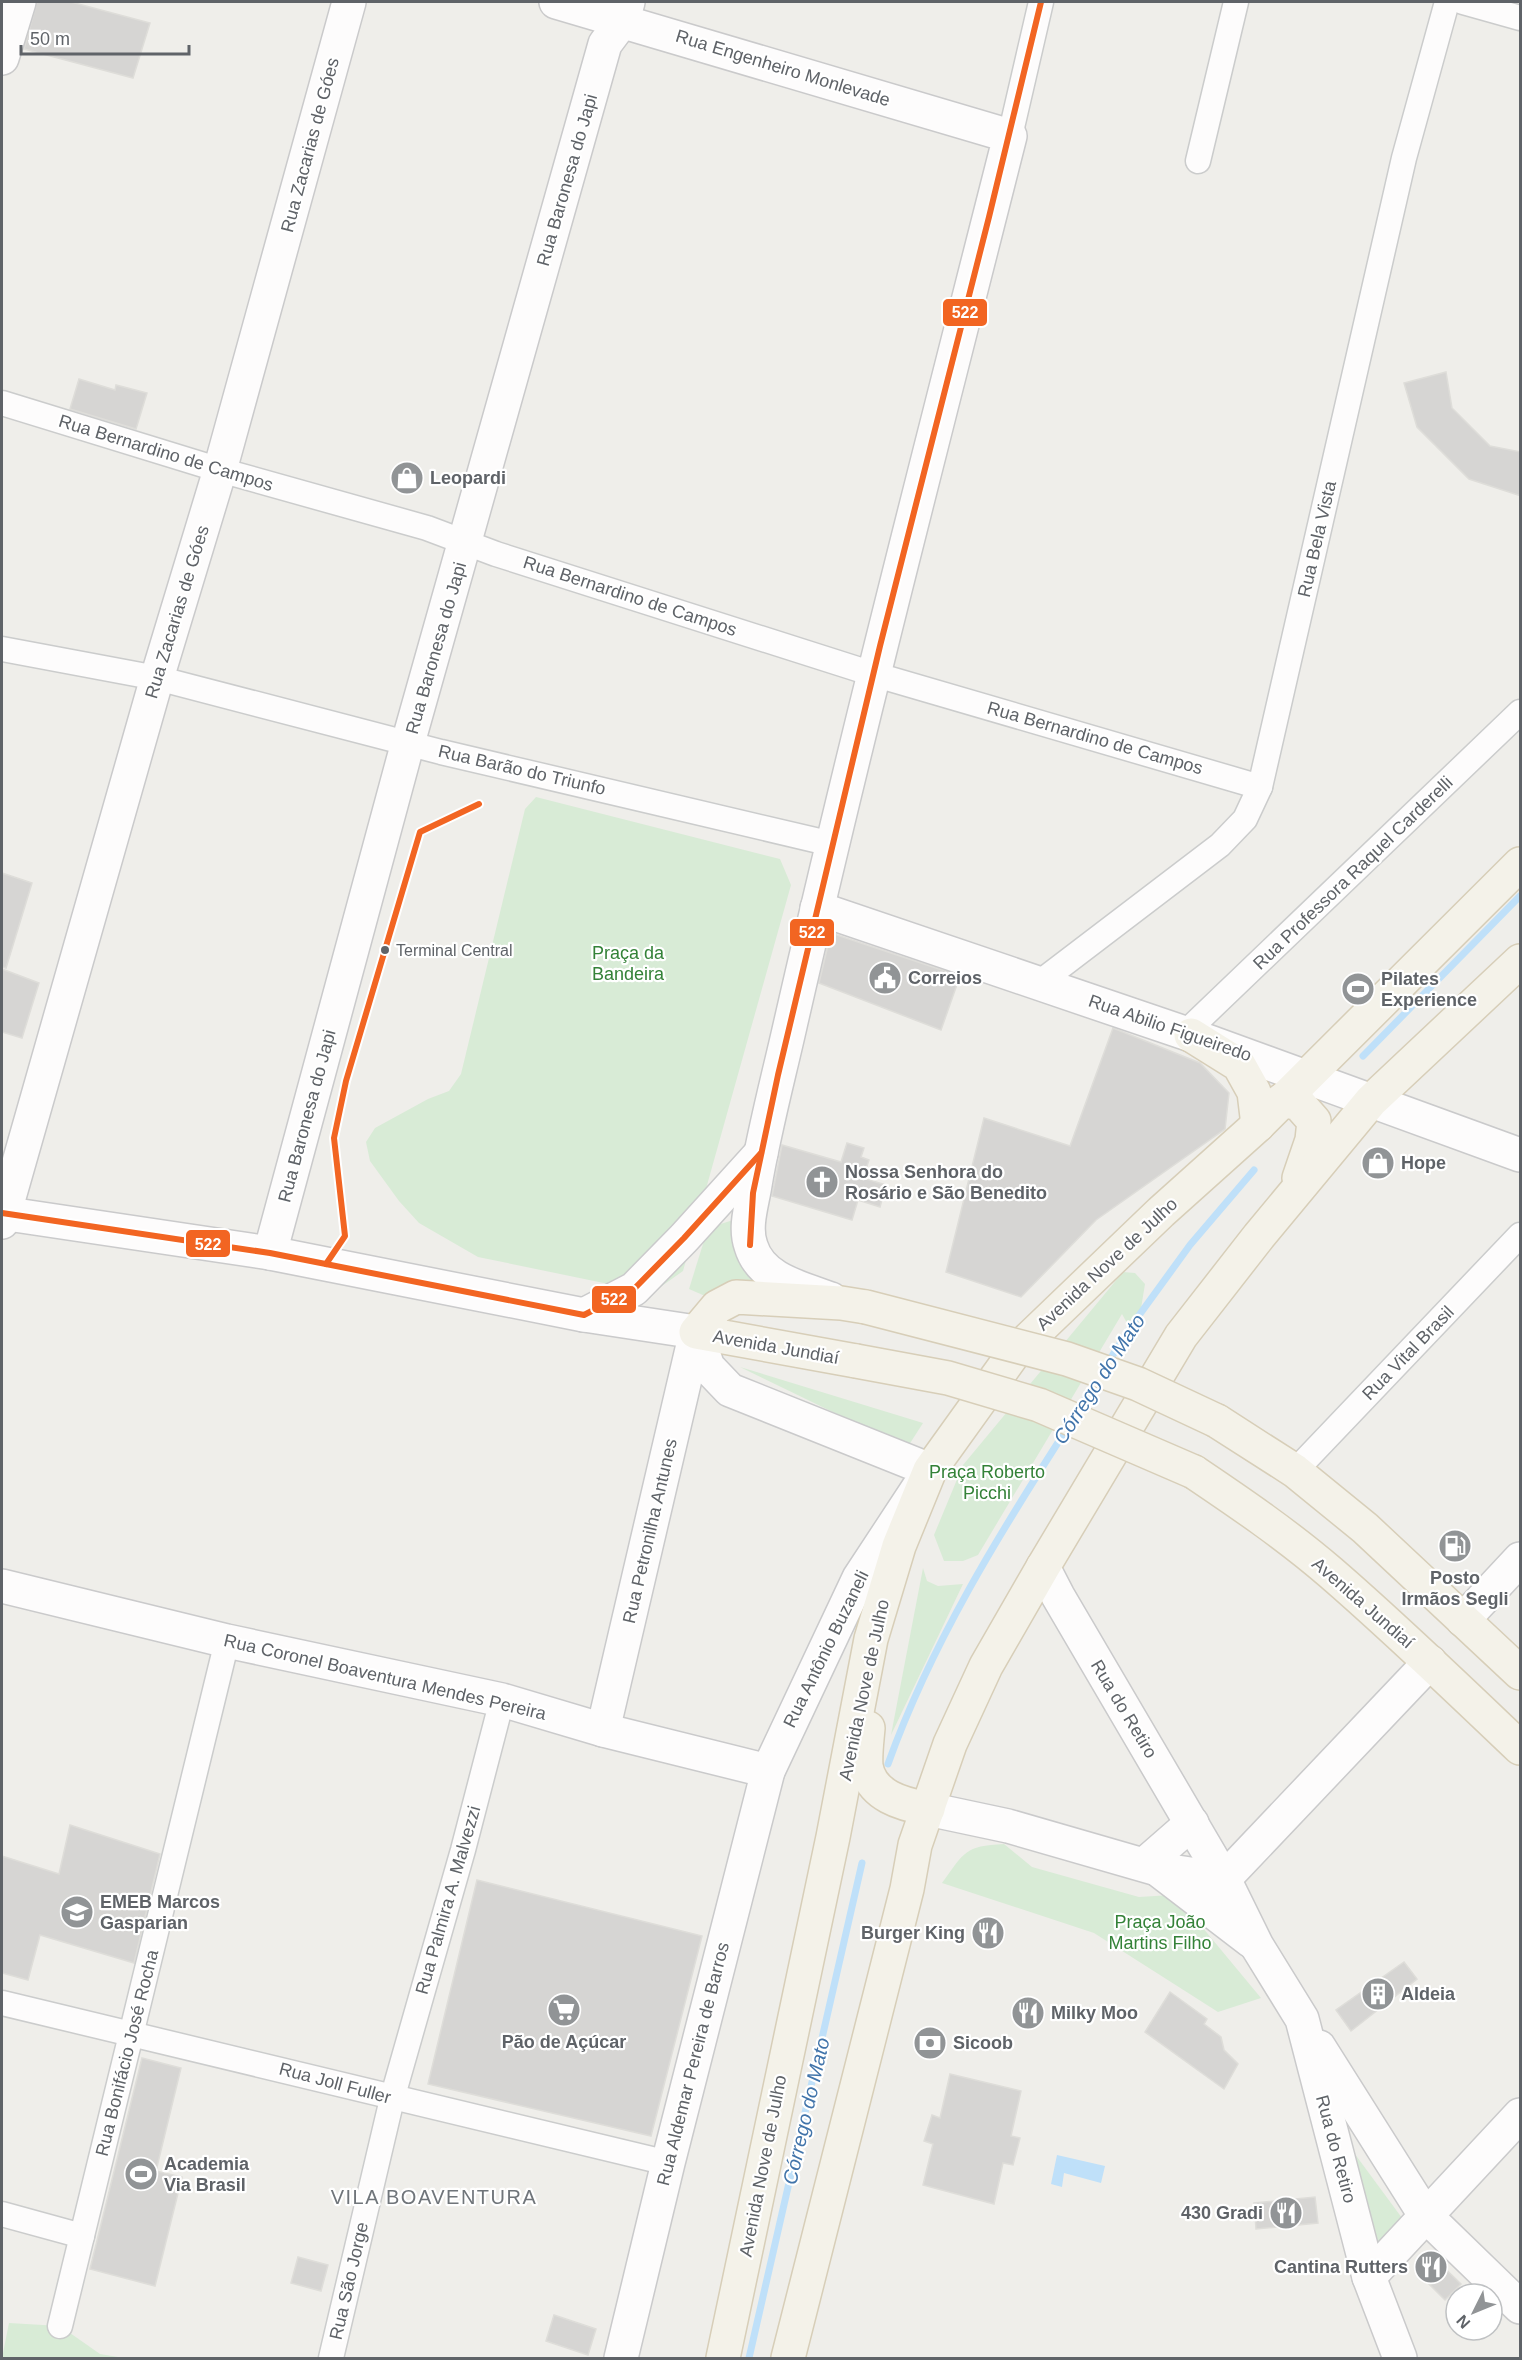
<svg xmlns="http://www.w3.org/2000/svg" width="1522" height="2360" viewBox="0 0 1522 2360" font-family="Helvetica,sans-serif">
  <rect width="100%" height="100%" fill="#efeeea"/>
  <g fill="#d8ebd6">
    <polygon points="536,797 780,859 791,885 683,1271 652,1293 478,1257 419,1223 399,1201 370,1161 366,1142 375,1128 428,1099 449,1091 461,1074 525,809"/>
    <polygon points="765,1210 753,1283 712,1299 689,1289 708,1228"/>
    <polygon points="1123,1272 1135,1273 1145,1284 1136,1339 1122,1314 978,1555 963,1561 944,1561 934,1535 963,1465"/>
    <polygon points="740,1367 923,1423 907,1448"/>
    <polygon points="923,1568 927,1581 938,1586 963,1584 891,1735"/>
    <path d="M1004 1844 1032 1867 1139 1897 1171 1895 1183 1904 1261 1998 1218 2012 1094 1933 942 1883C965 1852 964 1846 1004 1844Z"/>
    <polygon points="1346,2142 1402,2218 1373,2253"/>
    <polygon points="9,2323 60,2326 100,2354 124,2358 2,2358"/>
  </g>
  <polygon fill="#bfe0f9" points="1057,2155 1105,2166 1101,2183 1064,2173 1062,2187 1051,2184"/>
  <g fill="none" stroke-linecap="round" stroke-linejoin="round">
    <g stroke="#bfe0f9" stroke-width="7">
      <polyline points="1363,1056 1520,896"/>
      <polyline points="1107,1364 1132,1325 1190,1245 1254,1170"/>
      <polyline points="1077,1412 1098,1378"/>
      <path d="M888 1764C931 1644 999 1534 1068 1427"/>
      <polyline points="749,2358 862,1863"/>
    </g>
  </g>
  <g fill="#d6d5d3" stroke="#deddd9" stroke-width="1.5">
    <polygon points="37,2 71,2 150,23 133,78 24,49"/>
    <polygon points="1446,372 1452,408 1490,446 1521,452 1521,496 1469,479 1417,427 1404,383"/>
    <polygon points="79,379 115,390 116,385 147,393 136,429 70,409"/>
    <polygon points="2,873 32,883 6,968 2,967"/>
    <polygon points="831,933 960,976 941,1030 819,983"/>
    <polygon points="2,969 39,983 22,1038 2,1032"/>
    <polygon points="1113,1028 1200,1063 1229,1093 1225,1129 1096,1220 1021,1297 946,1272 984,1118 1070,1146"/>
    <polygon points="847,1143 864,1148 861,1157 869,1160 863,1178 886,1185 880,1207 858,1200 852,1220 772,1196 782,1145 841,1162"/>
    <polygon points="70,1825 160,1854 134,1963 40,1935 28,1980 2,1973 2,1856 59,1874"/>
    <polygon points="477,1880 702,1936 651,2136 428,2084"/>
    <polygon points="1404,1962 1417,1979 1351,2031 1336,2010"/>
    <polygon points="1170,1992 1207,2019 1204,2024 1221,2037 1224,2050 1238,2064 1224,2089 1145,2032"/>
    <polygon points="142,2058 181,2068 156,2171 182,2177 155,2286 90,2269"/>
    <polygon points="950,2074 1021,2091 1011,2136 1020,2138 1013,2165 1003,2163 994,2204 923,2185 933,2144 924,2141 932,2115 940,2118"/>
    <polygon points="1315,2197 1318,2223 1256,2229 1254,2203"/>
    <polygon points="1431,2255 1461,2284 1445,2300 1415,2270"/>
    <polygon points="298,2257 328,2265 321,2291 291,2283"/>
    <polygon points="554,2315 596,2329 588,2355 546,2341"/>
  </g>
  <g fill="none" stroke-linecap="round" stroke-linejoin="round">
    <g stroke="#cbcccc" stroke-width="27">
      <g id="street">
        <polyline points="1463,2 1520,18"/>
        <polyline points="1010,136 1041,2"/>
        <polyline points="1198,161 1236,2"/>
        <polyline points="2,403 220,470 427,528 496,554 873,674 1260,787"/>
        <polyline points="2,649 157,678 441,752 832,844"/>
        <polyline points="1039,983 1220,845 1245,819 1260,787 1404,158 1447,2"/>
        <polyline points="1185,1033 1520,712"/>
        <polyline points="1295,1471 1520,1235"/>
        <polyline points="2,2003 668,2163"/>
        <polyline points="2,2214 82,2236"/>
        <polyline points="60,2326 227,1641"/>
        <polyline points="331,2358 392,2099 463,1850 502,1700"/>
      </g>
    </g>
    <g stroke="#cacacb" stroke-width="36">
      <g id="secondary">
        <path d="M556 2 1010 136C935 432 858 728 790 1026 778 1079 764 1131 755 1185 752 1204 744 1227 751 1246 761 1280 802 1288 831 1299"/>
        <polyline points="2,58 19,2"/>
        <polyline points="817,908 1185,1033 1520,1155"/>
        <polyline points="2,1213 270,1253 584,1315 696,1332"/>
        <polyline points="2,1222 157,678 220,470 349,2"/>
        <polyline points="270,1253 404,757 605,44 623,20 628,2"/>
        <polyline points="584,1315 634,1289 684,1238 761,1153"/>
        <polyline points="1043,1567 1058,1596 1224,1879 1257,1946 1302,2019 1369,2277 1400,2358"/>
        <polyline points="2,1586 227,1641 502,1700 603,1730 768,1771"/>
        <polyline points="1463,1620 1520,1559"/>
        <polyline points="603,1730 696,1332"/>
        <polyline points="928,1809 1008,1826 1157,1869 1224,1879 1430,1662"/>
        <polyline points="1145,1864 1192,1823"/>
        <polyline points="1161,1872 1251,1941"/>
        <polyline points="1319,2047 1425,2215 1520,2307"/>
        <polyline points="1369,2277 1520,2115"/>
        <polyline points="621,2358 668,2163 768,1771 859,1578 930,1470 730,1390 708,1367 696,1332"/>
      </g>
    </g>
    <g stroke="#d7ceb8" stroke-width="36">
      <g id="primary">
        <polyline points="1191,1035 1239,1065 1254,1092 1258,1125"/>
        <polyline points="1282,1100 1299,1104 1314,1121 1312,1140 1299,1178"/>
        <polyline points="856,1361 696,1332 717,1307 736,1297 841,1303 866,1307"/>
        <polyline points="1217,1421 1295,1471 1365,1528 1520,1673"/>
        <path d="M1194 1472C1240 1503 1287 1535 1330 1572 1395 1628 1458 1689 1520 1748"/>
        <path d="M868 1728C867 1740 865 1754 866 1766 871 1796 902 1804 928 1809"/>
        <polyline points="723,2358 833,1837 871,1639 899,1546 930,1470 1014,1353 1161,1212 1258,1125 1520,864"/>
        <polyline points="788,2358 907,1889 915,1845 950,1744 986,1666 1043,1567 1181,1336 1259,1236 1371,1101 1520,961"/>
      </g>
    </g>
    <use href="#street" stroke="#fdfcfc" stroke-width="24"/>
    <use href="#secondary" stroke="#fdfcfc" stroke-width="33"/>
    <use href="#primary" stroke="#f4f2e9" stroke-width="33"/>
    <g stroke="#d7ceb8" stroke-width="36" stroke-linecap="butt">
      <g id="primary-bridge">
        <polyline points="866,1307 1067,1359 1138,1384 1217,1421"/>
        <polyline points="856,1361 948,1378 1039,1405 1194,1472"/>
      </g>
    </g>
    <use href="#primary-bridge" stroke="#f4f2e9" stroke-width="33"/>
    <g stroke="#fff" stroke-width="10">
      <g id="bus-1">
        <polyline points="2,1213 270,1253 584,1315 634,1289 684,1238 761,1153"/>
        <polyline points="750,1245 753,1193 778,1075 880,646 989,217 1041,2"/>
        <polyline points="326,1264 345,1236 334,1138 346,1081 420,832 479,804"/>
      </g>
    </g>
    <use href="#bus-1" stroke="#f26522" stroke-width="6"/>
  </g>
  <defs>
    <g id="shop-disc" transform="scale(1.725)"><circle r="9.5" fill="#919496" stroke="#fff"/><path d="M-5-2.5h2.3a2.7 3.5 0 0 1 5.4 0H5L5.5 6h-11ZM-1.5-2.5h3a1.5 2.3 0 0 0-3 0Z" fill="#fff"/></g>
    <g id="civic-disc" transform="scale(1.725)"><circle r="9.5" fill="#919496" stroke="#fff"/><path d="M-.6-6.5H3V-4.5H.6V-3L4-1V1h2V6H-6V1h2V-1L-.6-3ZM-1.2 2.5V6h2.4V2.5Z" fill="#fff"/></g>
    <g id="stadium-disc" transform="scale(1.725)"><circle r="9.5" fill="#919496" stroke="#fff"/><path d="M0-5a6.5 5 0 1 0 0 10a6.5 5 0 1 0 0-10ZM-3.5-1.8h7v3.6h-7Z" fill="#fff"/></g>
    <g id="church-disc" transform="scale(1.725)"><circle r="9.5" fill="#919496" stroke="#fff"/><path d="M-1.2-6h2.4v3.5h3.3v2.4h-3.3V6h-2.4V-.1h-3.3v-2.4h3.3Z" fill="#fff"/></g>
    <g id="fuel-disc" transform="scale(1.725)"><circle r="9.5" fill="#919496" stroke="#fff"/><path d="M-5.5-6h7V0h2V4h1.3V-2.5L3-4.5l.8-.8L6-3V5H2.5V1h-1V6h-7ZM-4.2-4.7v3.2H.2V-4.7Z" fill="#fff"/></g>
    <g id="school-disc" transform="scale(1.725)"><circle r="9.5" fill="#919496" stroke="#fff"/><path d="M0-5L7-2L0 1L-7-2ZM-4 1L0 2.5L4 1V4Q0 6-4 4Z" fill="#fff"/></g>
    <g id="restaurant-disc" transform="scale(1.725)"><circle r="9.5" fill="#919496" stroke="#fff"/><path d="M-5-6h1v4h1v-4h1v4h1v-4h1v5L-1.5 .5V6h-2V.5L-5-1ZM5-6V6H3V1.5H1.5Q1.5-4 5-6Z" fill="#fff"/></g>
    <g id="building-disc" transform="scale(1.725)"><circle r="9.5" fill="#919496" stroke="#fff"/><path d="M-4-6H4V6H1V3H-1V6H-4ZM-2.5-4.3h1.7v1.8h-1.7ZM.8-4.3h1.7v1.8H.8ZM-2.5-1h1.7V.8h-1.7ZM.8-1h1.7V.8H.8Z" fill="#fff"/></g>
    <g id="supermarket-disc" transform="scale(1.725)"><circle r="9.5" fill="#919496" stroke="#fff"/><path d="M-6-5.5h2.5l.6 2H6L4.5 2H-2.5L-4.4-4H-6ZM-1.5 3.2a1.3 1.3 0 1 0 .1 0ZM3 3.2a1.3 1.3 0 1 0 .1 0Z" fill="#fff"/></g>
    <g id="bank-disc" transform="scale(1.725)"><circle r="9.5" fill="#919496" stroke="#fff"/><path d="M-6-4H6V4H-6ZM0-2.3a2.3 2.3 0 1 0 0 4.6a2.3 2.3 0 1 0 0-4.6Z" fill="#fff"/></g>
  </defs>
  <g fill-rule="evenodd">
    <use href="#shop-disc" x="407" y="478"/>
    <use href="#civic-disc" x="885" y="978"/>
    <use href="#stadium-disc" x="1358" y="989"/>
    <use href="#shop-disc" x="1378" y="1163"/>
    <use href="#church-disc" x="822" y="1182"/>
    <use href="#fuel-disc" x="1455" y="1546"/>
    <use href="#school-disc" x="77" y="1912"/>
    <use href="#restaurant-disc" x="988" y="1933"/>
    <use href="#building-disc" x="1378" y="1994"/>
    <use href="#supermarket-disc" x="564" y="2010"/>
    <use href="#restaurant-disc" x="1028" y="2013"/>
    <use href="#bank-disc" x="930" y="2043"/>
    <use href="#stadium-disc" x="141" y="2174"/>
    <use href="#restaurant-disc" x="1286" y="2213"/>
    <use href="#restaurant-disc" x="1431" y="2267"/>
  </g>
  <circle fill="#5f6368" stroke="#fff" stroke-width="2" cx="385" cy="950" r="5"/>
  <g text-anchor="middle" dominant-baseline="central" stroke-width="4.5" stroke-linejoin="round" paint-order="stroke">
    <g font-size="16" fill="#5f6368" stroke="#fff" text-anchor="start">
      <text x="396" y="950">Terminal Central</text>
    </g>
    <g font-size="18" fill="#5f6368" stroke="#fff">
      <text transform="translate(783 68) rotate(17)">Rua Engenheiro Monlevade</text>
      <text transform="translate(310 145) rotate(-75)">Rua Zacarias de Góes</text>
      <text transform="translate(567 180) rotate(-74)">Rua Baronesa do Japi</text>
      <text transform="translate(166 453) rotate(17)">Rua Bernardino de Campos</text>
      <text transform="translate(1317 539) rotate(-77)">Rua Bela Vista</text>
      <text transform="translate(630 596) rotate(18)">Rua Bernardino de Campos</text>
      <text transform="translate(177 612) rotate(-73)">Rua Zacarias de Góes</text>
      <text transform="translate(436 648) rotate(-74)">Rua Baronesa do Japi</text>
      <text transform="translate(1095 738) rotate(16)">Rua Bernardino de Campos</text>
      <text transform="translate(522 770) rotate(13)">Rua Barão do Triunfo</text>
      <text transform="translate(1353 873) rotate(-44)">Rua Professora Raquel Carderelli</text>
      <text transform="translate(1170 1028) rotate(19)">Rua Abilio Figueiredo</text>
      <text transform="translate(307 1116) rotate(-75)">Rua Baronesa do Japi</text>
      <text transform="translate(1107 1264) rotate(-43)">Avenida Nove de Julho</text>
      <text transform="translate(776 1347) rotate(10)">Avenida Jundiaí</text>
      <text transform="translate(1408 1353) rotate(-46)">Rua Vital Brasil</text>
      <text transform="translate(650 1531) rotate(-77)">Rua Petronilha Antunes</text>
      <text transform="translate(1363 1603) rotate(41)">Avenida Jundiaí</text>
      <text transform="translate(826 1649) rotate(-64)">Rua Antônio Buzaneli</text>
      <text transform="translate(385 1677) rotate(13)">Rua Coronel Boaventura Mendes Pereira</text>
      <text transform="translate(864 1690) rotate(-78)">Avenida Nove de Julho</text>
      <text transform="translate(1124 1709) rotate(59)">Rua do Retiro</text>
      <text transform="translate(448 1900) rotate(-74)">Rua Palmira A. Malvezzi</text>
      <text transform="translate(127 2053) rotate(-76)">Rua Bonifácio José Rocha</text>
      <text transform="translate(693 2064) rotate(-76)">Rua Aldemar Pereira de Barros</text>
      <text transform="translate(335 2083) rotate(15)">Rua Joll Fuller</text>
      <text transform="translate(1336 2149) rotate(75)">Rua do Retiro</text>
      <text transform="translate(763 2166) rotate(-79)">Avenida Nove de Julho</text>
      <text transform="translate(349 2281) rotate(-77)">Rua São Jorge</text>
    </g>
    <g font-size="18" font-weight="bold" fill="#5f6368" stroke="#fff" text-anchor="start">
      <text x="430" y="478">Leopardi</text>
      <text x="908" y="978">Correios</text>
      <text x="1381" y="979">Pilates<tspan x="1381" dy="21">Experience</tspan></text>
      <text x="1401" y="1163">Hope</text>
      <text x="845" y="1172">Nossa Senhora do<tspan x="845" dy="21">Rosário e São Benedito</tspan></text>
      <text x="1455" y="1578" text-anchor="middle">Posto<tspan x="1455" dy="21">Irmãos Segli</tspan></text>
      <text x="100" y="1902">EMEB Marcos<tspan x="100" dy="21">Gasparian</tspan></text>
      <text x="965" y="1933" text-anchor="end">Burger King</text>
      <text x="1401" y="1994">Aldeia</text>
      <text x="1051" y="2013">Milky Moo</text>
      <text x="564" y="2042" text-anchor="middle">Pão de Açúcar</text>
      <text x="953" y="2043">Sicoob</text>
      <text x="164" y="2164">Academia<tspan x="164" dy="21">Via Brasil</tspan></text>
      <text x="1263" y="2213" text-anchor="end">430 Gradi</text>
      <text x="1408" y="2267" text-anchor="end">Cantina Rutters</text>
    </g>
    <g font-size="18" fill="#348238" stroke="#fff">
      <text x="628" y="953">Praça da<tspan x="628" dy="21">Bandeira</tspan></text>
      <text x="987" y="1472">Praça Roberto<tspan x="987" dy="21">Picchi</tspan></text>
      <text x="1160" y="1922">Praça João<tspan x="1160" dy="21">Martins Filho</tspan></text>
    </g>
    <g font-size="20" font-style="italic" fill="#4174aa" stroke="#fff">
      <text transform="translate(1099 1379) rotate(-57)">Córrego do Mato</text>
      <text transform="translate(806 2111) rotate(-77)">Córrego do Mato</text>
    </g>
    <g font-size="20" letter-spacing="1.5" fill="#70757a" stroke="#fff">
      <text x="434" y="2197">VILA BOAVENTURA</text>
    </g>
  </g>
  <g stroke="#fff" stroke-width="2">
    <rect x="942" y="298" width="46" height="29" rx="6" fill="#f26522"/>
    <rect x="789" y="918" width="46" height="29" rx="6" fill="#f26522"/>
    <rect x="185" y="1229" width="46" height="29" rx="6" fill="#f26522"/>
    <rect x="591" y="1285" width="46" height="29" rx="6" fill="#f26522"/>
  </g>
  <g font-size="16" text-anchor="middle" font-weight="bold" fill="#fff">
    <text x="965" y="318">522</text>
    <text x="812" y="938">522</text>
    <text x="208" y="1250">522</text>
    <text x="614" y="1305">522</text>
  </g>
  <rect width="1522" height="2360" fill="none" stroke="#5f6368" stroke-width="6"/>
  <g transform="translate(1474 2312) rotate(227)"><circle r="28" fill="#ffffff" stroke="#bfc1c3" stroke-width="1.5"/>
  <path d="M0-4.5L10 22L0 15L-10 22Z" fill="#919496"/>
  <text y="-9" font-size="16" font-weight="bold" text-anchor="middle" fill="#5f6368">N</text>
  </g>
  <path d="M21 45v9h168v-9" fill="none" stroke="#5f6368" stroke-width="3"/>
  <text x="30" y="45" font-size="18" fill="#5f6368" stroke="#ffffff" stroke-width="4.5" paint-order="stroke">50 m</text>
</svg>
